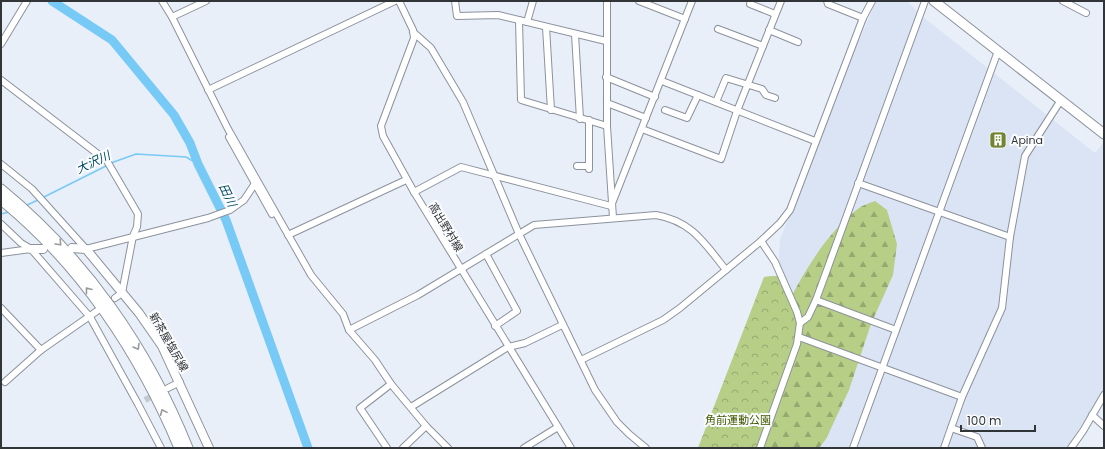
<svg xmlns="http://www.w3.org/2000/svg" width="1105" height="449" viewBox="0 0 1105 449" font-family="Poppins,'Noto Sans JP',sans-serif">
  <defs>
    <pattern id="forest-firs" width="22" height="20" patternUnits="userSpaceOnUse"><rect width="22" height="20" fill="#b7ce87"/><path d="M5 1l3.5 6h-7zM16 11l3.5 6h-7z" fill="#95a86f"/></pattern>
    <pattern id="park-crowns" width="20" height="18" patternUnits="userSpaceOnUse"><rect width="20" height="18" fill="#b7ce87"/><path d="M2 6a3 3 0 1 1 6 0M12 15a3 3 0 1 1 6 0" fill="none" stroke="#95a86f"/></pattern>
  </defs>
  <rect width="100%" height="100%" fill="#e9eff9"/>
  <polygon fill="#dae4f4" points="876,1 907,1 923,17 1095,153 1104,142 1104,389 1067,448 698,448 764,277 784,275 780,266 779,257 780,239 819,144 858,39 860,39"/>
  <path fill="url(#forest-firs)" d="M875 201 887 210 897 244 893 275 871 324 849 390 826 439 819 448H728C756 376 796 255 859 208 863 205 870 203 875 201Z"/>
  <polygon fill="url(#park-crowns)" points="771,276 778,276 795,314 797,334 757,448 698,448 764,277"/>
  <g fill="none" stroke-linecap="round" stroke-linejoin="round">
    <g stroke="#77caf6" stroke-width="1.5">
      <polyline points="111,163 136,154 186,157 198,164"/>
      <polyline points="42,198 108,165"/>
      <polyline points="25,206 38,200"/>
      <polyline points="1,214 9,212"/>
    </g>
    <polyline stroke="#77caf6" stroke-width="9" points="52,1 112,40 174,115 190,143 198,164 226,220 308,448"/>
    <polyline stroke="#c4cad2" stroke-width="6" stroke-dasharray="6 3" stroke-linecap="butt" points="145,400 156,394"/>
    <g stroke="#8c929b" stroke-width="8">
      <g id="minor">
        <polyline points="162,1 172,17 228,129 311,275 343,314 349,330 375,360 391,384 426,426 448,448"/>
        <polyline points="399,1 413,30 414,38 381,126 383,136 414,192 571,448"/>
        <polyline points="455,1 457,16 498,15 606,41"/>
        <polyline points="607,1 607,126 613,218"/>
        <polyline points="639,1 685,19"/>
        <polyline points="751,1 750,4 775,14"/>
        <polyline points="827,1 828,4 863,18"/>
        <polyline points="1063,1 1086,13"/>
        <polyline points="172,17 206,1"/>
        <polyline points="519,20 521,100 607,126"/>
        <polyline points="527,22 533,1"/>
        <polyline points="546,27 551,110"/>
        <polyline points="718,29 763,46"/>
        <polyline points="769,30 798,42"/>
        <polyline points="413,32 431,48 463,102 519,234 595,390 617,422 629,434 646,448"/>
        <polyline points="575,34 580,119"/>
        <polyline points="1,44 27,1"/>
        <polyline points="606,77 655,97"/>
        <polyline points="1,80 107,161 138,214 137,227 133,236 122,293 115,298"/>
        <polyline points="662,81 815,141"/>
        <polyline points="208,90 395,1"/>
        <polyline points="716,102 726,78 762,89 766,95 775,98"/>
        <polyline points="607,103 646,118"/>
        <polyline points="665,110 687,118 698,95"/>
        <polyline points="589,120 589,169"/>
        <polyline points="642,129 721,159 737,111 781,1"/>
        <polyline points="229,137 272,214"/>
        <polyline points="1,164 32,189 86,249 208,218 230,210 244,200 254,185"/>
        <polyline points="577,166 589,166"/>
        <polyline points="858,183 1010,237"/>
        <polyline points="414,192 461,167 611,206"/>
        <polyline points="611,206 692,1"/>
        <polyline points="1,224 21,243 31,249 90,317 138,404 161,448"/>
        <polyline points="288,235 406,180"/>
        <polyline points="1,253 31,249"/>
        <polyline points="486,254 517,311 495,326"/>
        <polyline points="816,300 896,330"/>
        <polyline points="1,308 41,350"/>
        <polyline points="800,323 808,317 816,300 925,1"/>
        <path d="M349 330 418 295 534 225 656 215C692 221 705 244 726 270"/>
        <polyline points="799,337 962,397"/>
        <polyline points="581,360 663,320 680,308 761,241"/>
        <polyline points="5,382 41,350 97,311"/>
        <polyline points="168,388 180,382"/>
        <polyline points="411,407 508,347 525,343 562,325"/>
        <polyline points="1092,415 1104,426"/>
        <polyline points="951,428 977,437 982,448"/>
        <polyline points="387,448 360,408 391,384"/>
        <polyline points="403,448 426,426"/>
        <polyline points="524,448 558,427"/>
        <polyline points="760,448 797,344 800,323 797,312 775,262 761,241 780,223 790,210 863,18 872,1"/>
        <polyline points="853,448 998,51"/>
        <polyline points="944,448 962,397 1002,308 1010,237 1025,156 1061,100"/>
        <polyline points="1071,448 1083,431 1104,395"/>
      </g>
    </g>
    <g stroke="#8c929b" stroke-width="10">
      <g id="major">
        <polyline points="72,248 86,249 139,313 162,346 209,448"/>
        <polyline points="31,249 43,249"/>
      </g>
    </g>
    <g stroke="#8c929b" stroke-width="11">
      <g id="highway">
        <polyline points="934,1 1104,134"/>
        <path d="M1 189C85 258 148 348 188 448"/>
        <path d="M1 200C81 265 140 354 179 448"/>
      </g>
    </g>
    <use href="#minor" stroke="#fff" stroke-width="6"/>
    <use href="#major" stroke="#fff" stroke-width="8"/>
    <use href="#highway" stroke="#fff" stroke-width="9"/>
  </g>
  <defs><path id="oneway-chevron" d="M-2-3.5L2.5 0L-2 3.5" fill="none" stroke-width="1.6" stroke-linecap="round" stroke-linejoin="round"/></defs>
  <g stroke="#989a9c">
    <use href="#oneway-chevron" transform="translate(59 243) rotate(47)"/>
    <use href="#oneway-chevron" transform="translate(88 290) rotate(-128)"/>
    <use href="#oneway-chevron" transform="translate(137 347) rotate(59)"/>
    <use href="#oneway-chevron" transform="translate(163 412) rotate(-114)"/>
  </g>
  <defs>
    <g id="building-square" transform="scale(0.9)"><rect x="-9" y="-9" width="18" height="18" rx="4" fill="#728332" stroke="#fbfcfe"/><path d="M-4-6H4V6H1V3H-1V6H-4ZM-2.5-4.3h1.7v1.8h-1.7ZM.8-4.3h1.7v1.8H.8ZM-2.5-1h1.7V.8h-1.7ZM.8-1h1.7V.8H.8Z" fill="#fff"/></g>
  </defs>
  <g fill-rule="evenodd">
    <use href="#building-square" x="998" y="140"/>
  </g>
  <g text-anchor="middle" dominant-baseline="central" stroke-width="4" stroke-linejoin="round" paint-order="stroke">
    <g font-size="11" fill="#323538" stroke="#fbfcfe" text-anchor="start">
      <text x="1011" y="140">Apina</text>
    </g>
    <g font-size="11" fill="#323538" stroke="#fbfcfe">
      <text transform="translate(446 227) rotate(59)">高出野村線</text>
      <text transform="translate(169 342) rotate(60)">新茶屋塩尻線</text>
    </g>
    <g font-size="11" fill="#455900" stroke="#fbfcfe">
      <text x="738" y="420">角前運動公園</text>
    </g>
    <g font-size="12" font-style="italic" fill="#004865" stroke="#fbfcfe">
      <text transform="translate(93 162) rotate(-25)">大沢川</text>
      <text transform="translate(228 195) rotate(65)">田川</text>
    </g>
  </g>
  <rect width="1105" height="449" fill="none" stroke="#323538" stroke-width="4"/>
  <path d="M961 425v6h74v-6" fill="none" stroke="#323538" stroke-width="2"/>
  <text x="967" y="425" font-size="12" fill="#323538" stroke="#fbfcfe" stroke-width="3" paint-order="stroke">100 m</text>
</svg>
